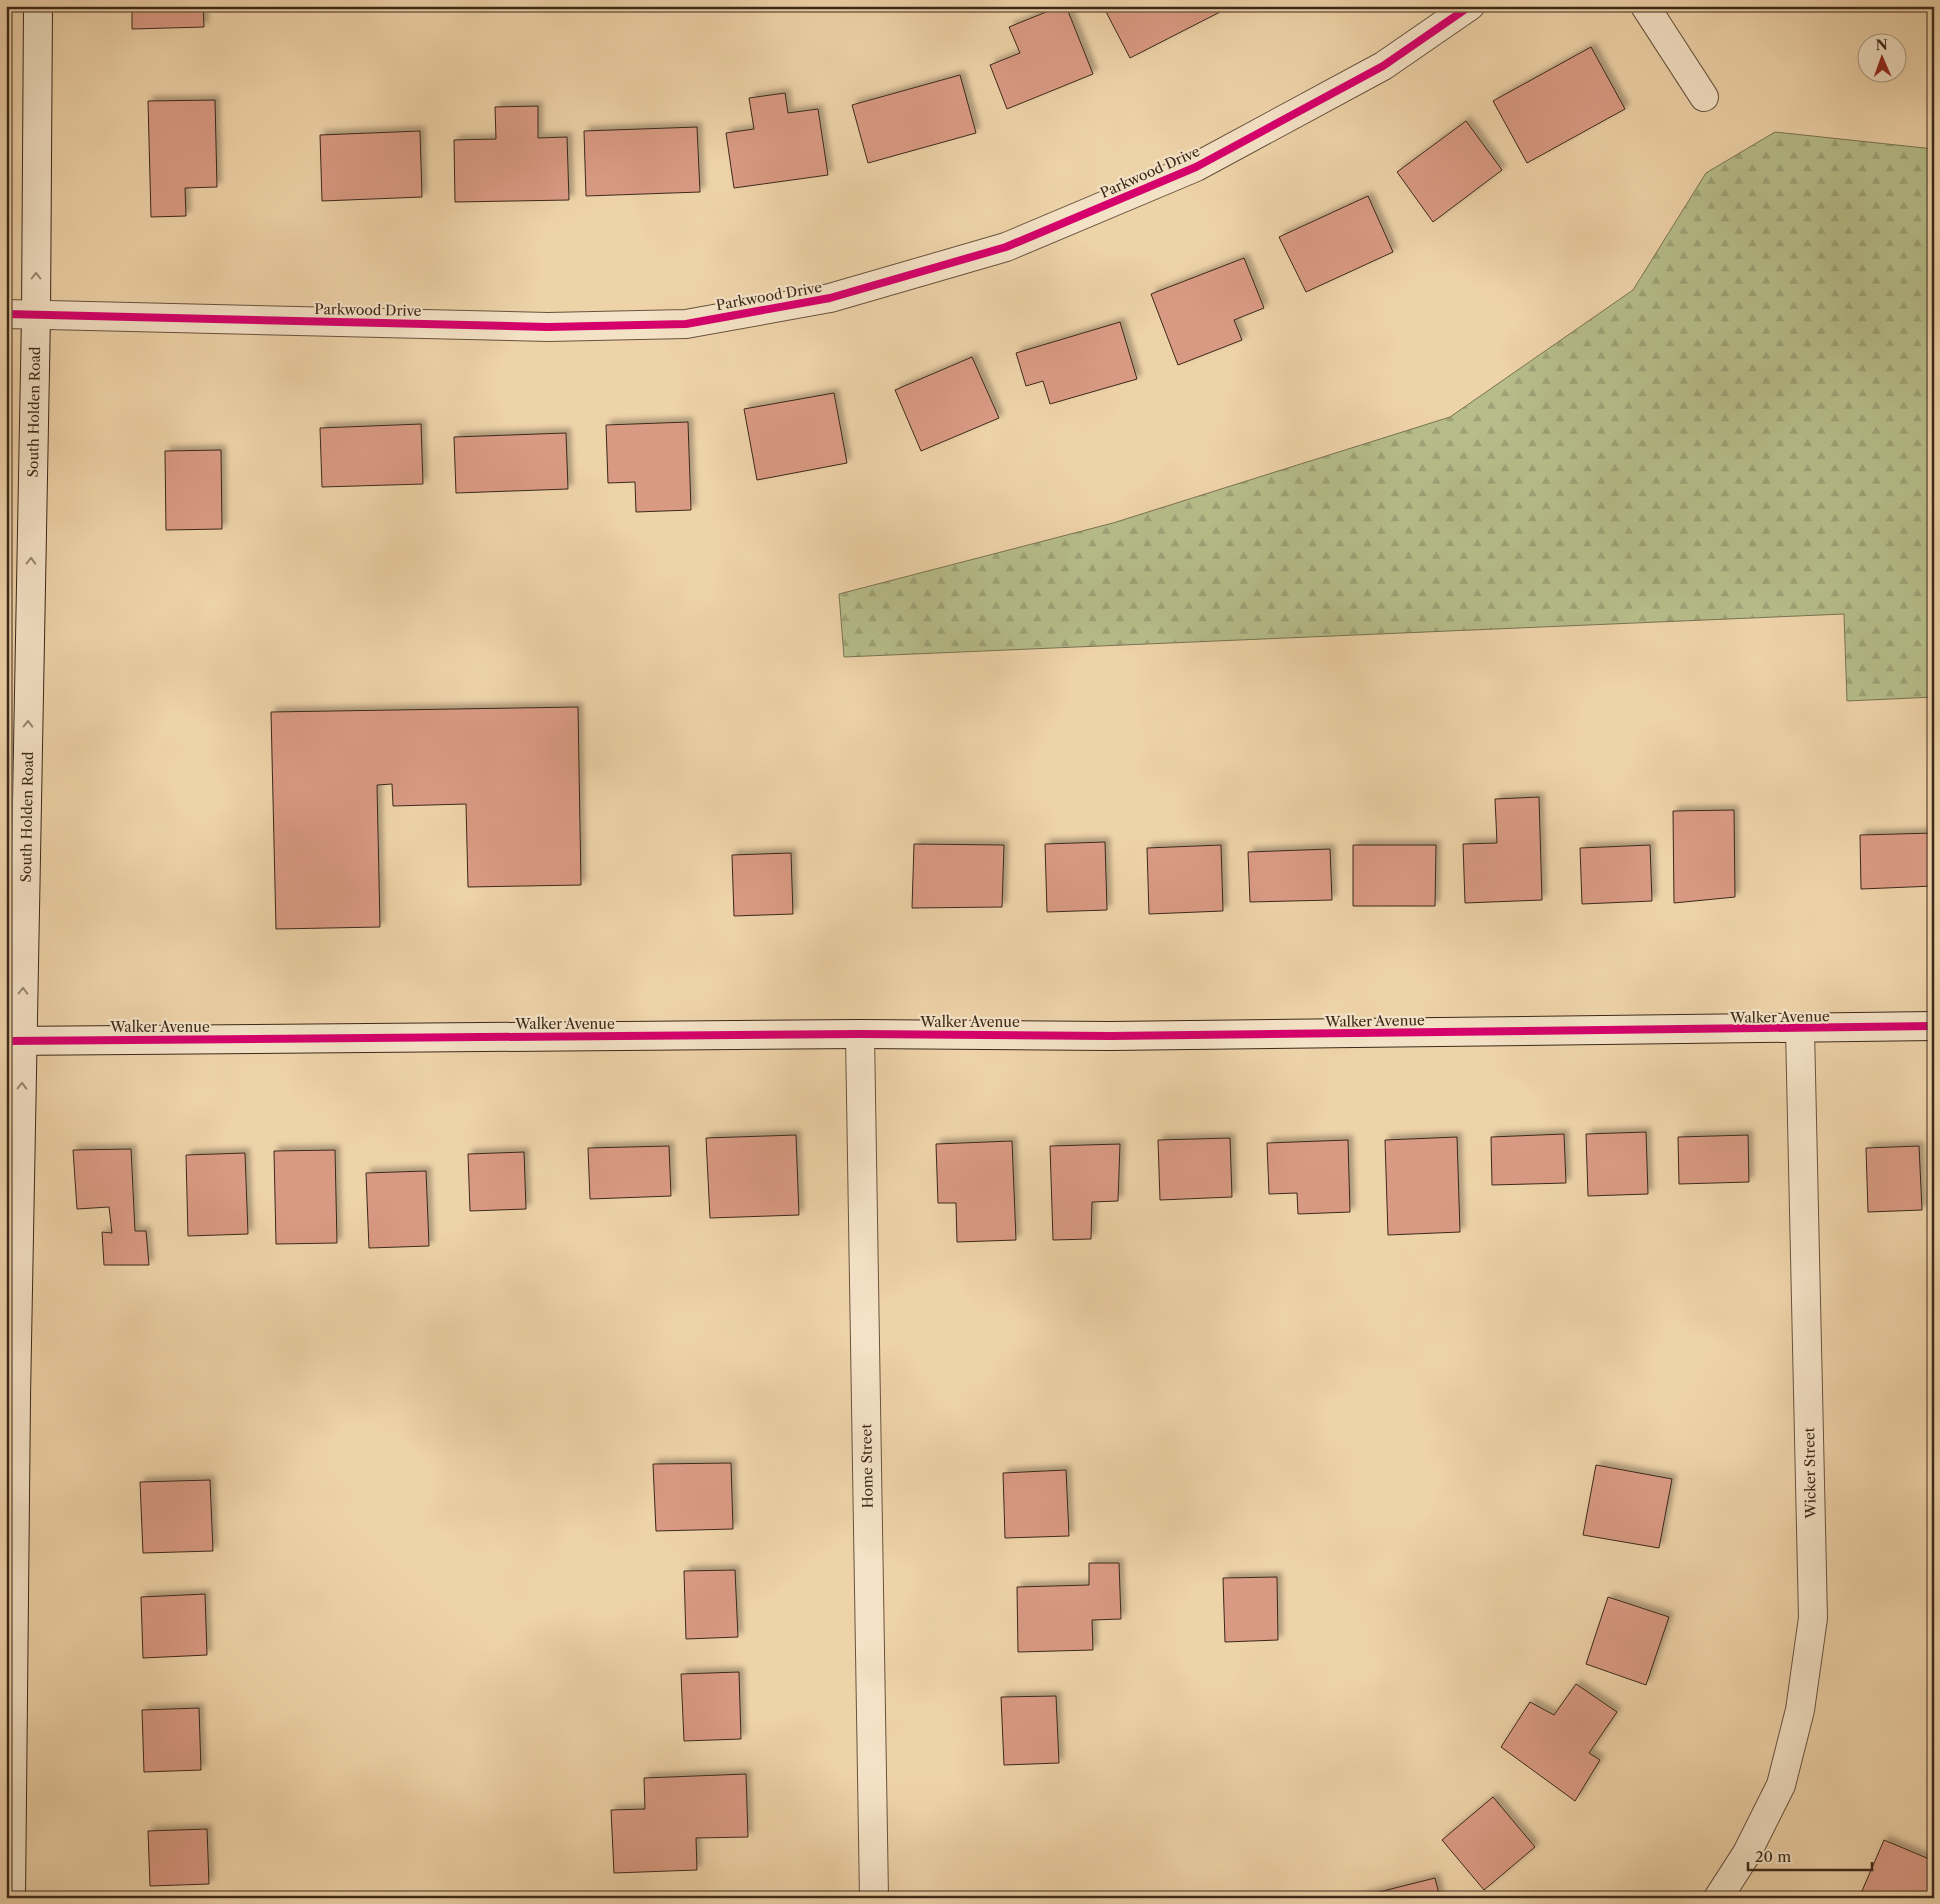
<svg xmlns="http://www.w3.org/2000/svg" width="1940" height="1904" viewBox="0 0 1940 1904" font-family="'Libre Caslon Text',serif">
  <defs>
    <pattern id="forest-firs" width="22" height="20" patternUnits="userSpaceOnUse" patternTransform="scale(1.25)"><rect width="22" height="20" fill="#b6bd8a"/><path d="M5 1l3.5 6h-7zM16 11l3.5 6h-7z" fill="#9da276"/></pattern>
    <filter id="shadow"><feDropShadow dx="4.5" dy="-4.5" stdDeviation="2.5" flood-color="#0004"/></filter>
  </defs>
  <rect width="100%" height="100%" fill="#eed2a8"/>
  <filter id="stains"><feTurbulence type="fractalNoise" baseFrequency=".004" numOctaves="4"/><feColorMatrix values="0 0 0 0 .2 0 0 0 0 .09 0 0 0 0 .02 0 0 0 .5 -.17"/></filter>
  <radialGradient id="worn" r=".72"><stop offset=".6" stop-color="#630" stop-opacity="0"/><stop offset="1" stop-color="#630" stop-opacity=".3"/></radialGradient>
  <polygon fill="url(#forest-firs)" stroke="#797352" points="1775,132 1934,149 1934,697 1847,701 1844,614 844,657 839,594 1113,523 1450,417 1633,290 1706,173"/>
  <g fill="#d99a83" stroke="#3c291a" filter="url(#shadow)">
    <polygon points="132,6 203,6 204,27 132,29"/>
    <polygon points="1061,6 1066,6 1093,74 1007,109 990,65 1020,53 1009,27"/>
    <polygon points="1103,6 1217,6 1220,12 1130,58"/>
    <polygon points="1591,47 1625,109 1527,163 1493,101"/>
    <polygon points="960,75 976,133 868,163 852,105"/>
    <polygon points="785,93 788,113 818,109 828,175 734,188 726,133 754,129 749,98"/>
    <polygon points="215,100 217,187 185,188 186,216 151,217 148,101"/>
    <polygon points="538,106 538,138 567,137 569,200 455,202 454,140 496,139 495,107"/>
    <polygon points="1466,121 1502,170 1433,222 1397,172"/>
    <polygon points="697,127 700,192 586,196 584,131"/>
    <polygon points="420,131 422,197 322,201 320,135"/>
    <polygon points="1368,196 1393,252 1306,292 1279,237"/>
    <polygon points="1244,258 1264,308 1234,320 1242,340 1178,365 1151,294"/>
    <polygon points="1120,322 1137,379 1050,404 1043,381 1026,386 1016,353"/>
    <polygon points="972,357 999,418 921,451 895,390"/>
    <polygon points="834,393 847,463 757,480 744,409"/>
    <polygon points="688,422 691,510 636,512 635,482 608,483 606,425"/>
    <polygon points="421,424 423,484 322,487 320,428"/>
    <polygon points="566,433 568,489 456,493 454,437"/>
    <polygon points="221,450 222,529 166,530 165,451"/>
    <polygon points="578,707 581,885 468,887 466,804 393,806 392,784 377,785 380,927 276,929 271,712"/>
    <polygon points="1539,797 1542,900 1465,903 1463,844 1497,843 1495,799"/>
    <polygon points="1734,810 1735,897 1674,903 1673,811"/>
    <polygon points="1934,833 1934,886 1861,889 1860,835"/>
    <polygon points="1105,842 1107,910 1047,912 1045,844"/>
    <polygon points="914,844 1004,845 1002,907 912,908"/>
    <polygon points="1221,845 1223,911 1149,914 1147,848"/>
    <polygon points="1353,845 1436,845 1435,906 1353,906"/>
    <polygon points="1650,845 1652,901 1582,904 1580,848"/>
    <polygon points="1330,849 1332,900 1250,902 1248,852"/>
    <polygon points="791,853 793,914 734,916 732,855"/>
    <polygon points="1646,1132 1648,1194 1588,1196 1586,1134"/>
    <polygon points="1564,1134 1566,1183 1492,1185 1491,1137"/>
    <polygon points="796,1135 799,1215 710,1218 706,1138"/>
    <polygon points="1748,1135 1749,1182 1679,1184 1678,1137"/>
    <polygon points="1457,1137 1460,1232 1388,1235 1385,1140"/>
    <polygon points="1230,1138 1232,1197 1160,1200 1158,1140"/>
    <polygon points="1348,1140 1350,1212 1298,1214 1297,1193 1269,1194 1267,1143"/>
    <polygon points="1012,1141 1016,1240 957,1242 956,1203 938,1203 936,1144"/>
    <polygon points="1120,1144 1118,1201 1092,1202 1091,1239 1053,1240 1050,1146"/>
    <polygon points="669,1146 671,1196 590,1199 588,1148"/>
    <polygon points="1919,1146 1922,1210 1868,1212 1866,1148"/>
    <polygon points="131,1149 135,1231 146,1231 149,1265 104,1265 102,1232 112,1233 109,1207 77,1209 73,1150"/>
    <polygon points="335,1150 337,1243 276,1244 274,1151"/>
    <polygon points="524,1152 526,1209 470,1211 468,1154"/>
    <polygon points="245,1153 248,1234 188,1236 186,1155"/>
    <polygon points="426,1171 429,1246 369,1248 366,1173"/>
    <polygon points="731,1463 733,1529 656,1531 653,1464"/>
    <polygon points="1596,1465 1672,1479 1659,1548 1583,1535"/>
    <polygon points="1066,1470 1069,1536 1005,1538 1003,1473"/>
    <polygon points="210,1480 213,1551 143,1553 140,1482"/>
    <polygon points="1089,1563 1119,1563 1121,1619 1092,1620 1093,1650 1018,1652 1017,1587 1089,1585"/>
    <polygon points="735,1570 738,1637 686,1639 684,1571"/>
    <polygon points="1277,1577 1278,1640 1225,1642 1223,1578"/>
    <polygon points="205,1594 207,1655 143,1658 141,1597"/>
    <polygon points="1608,1597 1669,1617 1646,1685 1586,1664"/>
    <polygon points="739,1672 741,1739 684,1741 681,1674"/>
    <polygon points="1576,1684 1617,1712 1589,1753 1600,1760 1575,1801 1501,1747 1530,1702 1554,1715"/>
    <polygon points="1056,1696 1059,1763 1004,1765 1001,1697"/>
    <polygon points="199,1708 201,1770 144,1772 142,1710"/>
    <polygon points="746,1774 748,1837 696,1838 697,1870 614,1873 611,1810 645,1809 644,1778"/>
    <polygon points="1493,1797 1535,1847 1484,1890 1442,1840"/>
    <polygon points="207,1829 209,1884 150,1886 148,1831"/>
    <polygon points="1884,1840 1934,1861 1934,1881 1927,1898 1859,1898"/>
    <polygon points="1435,1878 1440,1898 1359,1898 1359,1897"/>
  </g>
  <g fill="none" stroke-linecap="round" stroke-linejoin="round">
    <g stroke="#68533e" stroke-width="30">
      <g id="street">
        <polyline points="1645,6 1704,97"/>
        <polyline points="6,314 548,327 686,324 830,298 1006,247 1196,167 1383,66 1470,6"/>
        <polyline points="860,1034 874,1898"/>
        <polyline points="1718,1898 1747,1853 1781,1785 1800,1710 1813,1618 1800,1029"/>
      </g>
    </g>
    <g stroke="#3c291a" stroke-width="30">
      <g id="secondary">
        <polyline points="6,1041 860,1034 1110,1036 1934,1026"/>
        <polyline points="11,1898 16,1397 36,315 38,6"/>
      </g>
    </g>
    <use href="#street" stroke="#f4e2c6" stroke-width="28"/>
    <use href="#secondary" stroke="#f4e2c6" stroke-width="28"/>
    <g stroke="#f4e2c6" stroke-width="11">
      <g id="cycleway">
        <polyline points="6,314 548,327 686,324 830,298 1006,247 1196,167 1383,66 1470,6"/>
        <polyline points="6,1041 860,1034 1110,1036 1934,1026"/>
      </g>
    </g>
    <use href="#cycleway" stroke="#d6006c" stroke-width="8"/>
  </g>
  <defs><path id="oneway-chevron" d="M-2-3.5L2.5 0L-2 3.5" fill="none" stroke-width="1.6" stroke-linecap="round" stroke-linejoin="round" transform="scale(1.25)"/></defs>
  <g stroke="#988670">
    <use href="#oneway-chevron" transform="translate(36 276) rotate(-90)"/>
    <use href="#oneway-chevron" transform="translate(31 561) rotate(-89)"/>
    <use href="#oneway-chevron" transform="translate(28 724) rotate(-89)"/>
    <use href="#oneway-chevron" transform="translate(23 991) rotate(-89)"/>
    <use href="#oneway-chevron" transform="translate(22 1086) rotate(-89)"/>
  </g>
  <g text-anchor="middle" dominant-baseline="central" stroke-width="4.5" stroke-linejoin="round" paint-order="stroke">
    <g font-size="14" fill="#3c291a" stroke="#f4e2c6">
      <text transform="translate(1150 172) rotate(-24)">Parkwood Drive</text>
      <text transform="translate(769 296) rotate(-10)">Parkwood Drive</text>
      <text transform="translate(368 310) rotate(1)">Parkwood Drive</text>
      <text transform="translate(34 412) rotate(-89)">South Holden Road</text>
      <text transform="translate(27 817) rotate(-89)">South Holden Road</text>
      <text transform="translate(1780 1017) rotate(-1)">Walker Avenue</text>
      <text transform="translate(1375 1021) rotate(-1)">Walker Avenue</text>
      <text x="970" y="1022">Walker Avenue</text>
      <text x="565" y="1024">Walker Avenue</text>
      <text x="160" y="1027">Walker Avenue</text>
      <text transform="translate(867 1466) rotate(-91)">Home Street</text>
      <text transform="translate(1810 1473) rotate(-91)">Wicker Street</text>
    </g>
  </g>
  <rect width="1940" height="1904" fill="none" stroke="#eed2a8" stroke-width="25"/>
  <rect x="8" y="8" width="1925" height="1889" fill="none" stroke="#3c291a" stroke-width="2.5"/>
  <rect x="12" y="12" width="1915" height="1879" fill="none" stroke="#3c291a"/>
  <g transform="translate(1882 58) rotate(358)"><circle r="24" fill="#f4e2c6" stroke="#aa9881"/>
  <path d="M0-4L9 19L0 12L-9 19Z" fill="#8f2418"/>
  <text y="-8" font-size="14" font-weight="bold" text-anchor="middle" fill="#3c291a">N</text>
  </g>
  <path d="M1748 1862v8h124v-8" fill="none" stroke="#3c291a" stroke-width="2.5"/>
  <text x="1755" y="1862" font-size="15" fill="#3c291a" stroke="#f4e2c6" stroke-width="4" paint-order="stroke">20 m</text>
  <rect width="100%" height="100%" filter="url(#stains)"/>
  <rect width="100%" height="100%" fill="url(#worn)"/>
</svg>
